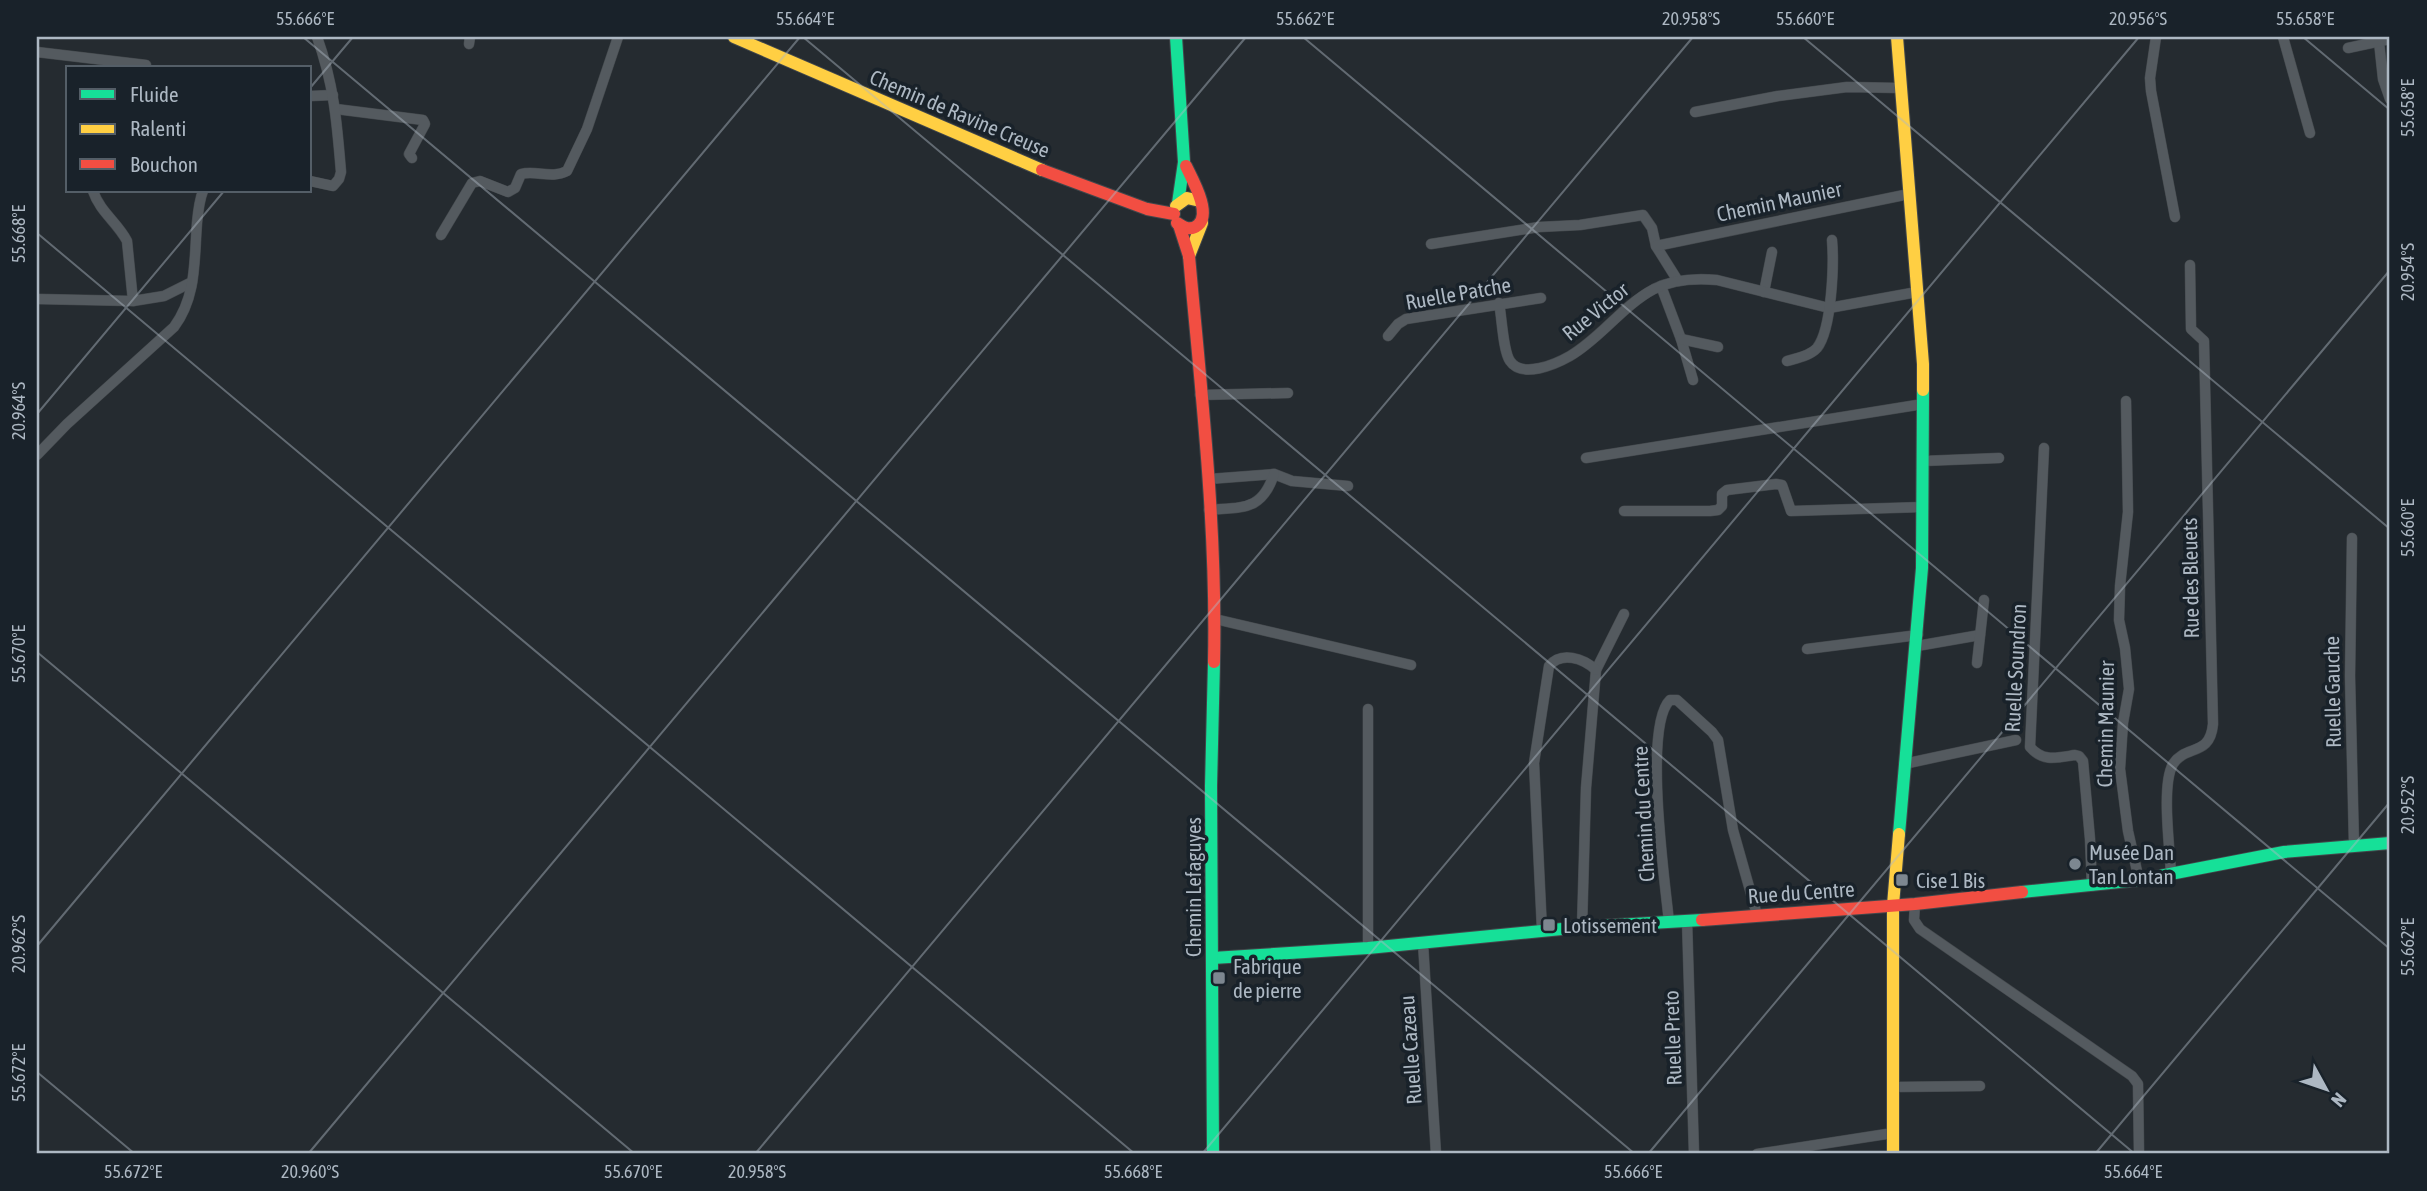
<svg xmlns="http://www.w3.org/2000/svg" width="2427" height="1191" viewBox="0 0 2427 1191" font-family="'Asap Condensed',sans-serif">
  <rect width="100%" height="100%" fill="#252b30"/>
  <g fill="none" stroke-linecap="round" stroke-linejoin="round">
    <g stroke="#42474b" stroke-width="11">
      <g id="street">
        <polyline points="2156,37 2150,78 2151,91 2175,217"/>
        <polyline points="2283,37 2310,133"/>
        <polyline points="2379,42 2383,79 2390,99"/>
        <polyline points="469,44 470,37"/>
        <polyline points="2348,48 2390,39"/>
        <polyline points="37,52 146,65"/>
        <polyline points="310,96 333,95"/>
        <polyline points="336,109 423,120 425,124 409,154 412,158"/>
        <polyline points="1695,112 1778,96 1847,87 1901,88"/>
        <path d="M310 181 333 186 339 179 341 172C337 123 334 84 317 37"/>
        <path d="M93 191C100 212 117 222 127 241L133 301"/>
        <path d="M441 235 472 183 480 181 508 192 515 188 521 174C536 170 552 179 567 171L587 129 618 37"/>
        <polyline points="1431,244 1539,227 1580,225 1643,215 1652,228 1656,246 1678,281"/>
        <polyline points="1656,246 1909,194"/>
        <polyline points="1661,286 1681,339 1693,380"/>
        <polyline points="1764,292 1772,252"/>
        <polyline points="37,299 133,301 164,296 192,282"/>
        <path d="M1499 303C1502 318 1503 351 1510 361 1522 379 1556 364 1570 356 1601 338 1622 306 1654 289 1674 279 1695 278 1717 280L1829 308 1917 292"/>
        <polyline points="1388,336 1398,324 1406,319 1541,298"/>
        <polyline points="1681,339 1718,347"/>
        <path d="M1787 361C1797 358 1810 356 1817 348 1832 329 1834 264 1832 240"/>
        <polyline points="1200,395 1288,393"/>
        <polyline points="2126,401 2128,512 2120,586 2119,620 2125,648 2129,689 2123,723 2120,769 2128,831 2139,880"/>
        <path d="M2044 448 2030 747C2043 762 2056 758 2075 755L2079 756 2083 761 2090 839 2092 886"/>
        <path d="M37 455 67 424 174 327C197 296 194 260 197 223 198 212 199 201 203 191"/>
        <polyline points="1586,458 1923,404"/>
        <polyline points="1923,461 1999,458"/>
        <polyline points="1209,479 1274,474 1292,481 1348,486"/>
        <path d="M1209 510C1243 507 1262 511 1274 474"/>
        <polyline points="1624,511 1710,511 1718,510 1722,506 1722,494 1727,490 1776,484 1782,485 1791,511 1923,507"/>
        <polyline points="2352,538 2350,676 2354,845"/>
        <polyline points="1215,619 1411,665"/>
        <polyline points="1917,646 1980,635"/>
        <polyline points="1807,649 1918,635"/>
        <polyline points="1977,663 1984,600"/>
        <polyline points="1368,709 1368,948"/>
        <polyline points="1904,764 2016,740"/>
        <path d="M2171 874C2170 849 2161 785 2173 764 2186 744 2210 757 2213 724L2204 341 2191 329 2190 265"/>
        <polyline points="1915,904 1914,920 1920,929 2132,1076 2138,1084 2139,1154"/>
        <polyline points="1687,920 1694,1154"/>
        <path d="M1669 922C1665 882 1643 726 1670 700H1677L1712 732 1718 740 1733 830 1757 915"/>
        <polyline points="1582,927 1586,788 1596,670 1624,614"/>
        <path d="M1542 930 1534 763 1549 666C1561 651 1583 658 1596 670"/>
        <polyline points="1423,943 1436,1154"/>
        <polyline points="1893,1087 1980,1086"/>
        <polyline points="1757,1154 1893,1133"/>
      </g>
    </g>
    <g stroke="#42474b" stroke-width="14">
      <g id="fast">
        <polyline points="1176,37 1184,162 1178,203"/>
        <polyline points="1899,834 1922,568 1923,390"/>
        <polyline points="2022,892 2139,880 2284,852 2390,843"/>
        <polyline points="1213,958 1368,948 1582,927 1702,920"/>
        <polyline points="1213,1154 1211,786 1214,662"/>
      </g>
    </g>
    <g stroke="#42474b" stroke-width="14">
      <g id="slow">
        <polyline points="734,37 1042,170"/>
        <polyline points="1897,37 1923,364 1923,390"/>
        <polyline points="1176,206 1187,198 1200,201"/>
        <polyline points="1189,256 1202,223"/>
        <polyline points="1893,1154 1893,905 1899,834"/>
      </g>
    </g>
    <g stroke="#42474b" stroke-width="14">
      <g id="jam">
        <polyline points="1042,170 1147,209 1174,214"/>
        <path d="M1177 223C1184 228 1191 231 1198 225 1212 213 1192 179 1186 166"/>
        <path d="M1179 225 1189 256C1201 391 1217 526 1214 662"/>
        <polyline points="1702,920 1915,904 2022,892"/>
      </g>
    </g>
    <use href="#street" stroke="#545a5f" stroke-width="10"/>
    <use href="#fast" stroke="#16e098" stroke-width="12"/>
    <use href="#slow" stroke="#ffcf43" stroke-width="12"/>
    <use href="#jam" stroke="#f24e42" stroke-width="12"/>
  </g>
  <path fill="none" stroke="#adb8c3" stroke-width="2" stroke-opacity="0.45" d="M303 37 1635 1154M803 37 2135 1154M1303 37 2390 949M1803 37 2390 529M2303 37 2390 110M310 88 353 37M37 233 1135 1154M37 414 224 191M37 652 635 1154M37 946 800 37M37 1072 135 1154M308 1154 1246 37M755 1154 1693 37M1202 1154 2139 37M1648 1154 2390 270M2095 1154 2390 802"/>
  <g fill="#7d8790" stroke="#19222a" stroke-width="2.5">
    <circle cx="2075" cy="864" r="7"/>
    <rect x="1895" y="873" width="14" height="14" rx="3.5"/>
    <rect x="1542" y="918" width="14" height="14" rx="3.5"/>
    <rect x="1212" y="971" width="14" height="14" rx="3.5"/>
  </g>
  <g text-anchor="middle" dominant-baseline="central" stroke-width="7" stroke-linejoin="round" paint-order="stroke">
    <g font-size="21" fill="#adb8c3" stroke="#19222a">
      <text transform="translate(960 113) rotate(23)">Chemin de Ravine Creuse</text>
      <text transform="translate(1779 201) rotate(-12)">Chemin Maunier</text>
      <text transform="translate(1458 293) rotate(-10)">Ruelle Patche</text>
      <text transform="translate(1595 311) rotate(-39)">Rue Victor</text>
      <text transform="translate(2190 578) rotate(-91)">Rue des Bleuets</text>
      <text transform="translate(2015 668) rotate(-87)">Ruelle Soundron</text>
      <text transform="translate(2332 692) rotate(-91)">Ruelle Gauche</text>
      <text transform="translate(2105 724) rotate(-89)">Chemin Maunier</text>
      <text transform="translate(1643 814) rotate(-93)">Chemin du Centre</text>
      <text transform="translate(1193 887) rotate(-90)">Chemin Lefaguyes</text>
      <text transform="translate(1801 892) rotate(-4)">Rue du Centre</text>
      <text transform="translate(1672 1038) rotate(-92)">Ruelle Preto</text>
      <text transform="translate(1410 1050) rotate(-94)">Ruelle Cazeau</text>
    </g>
    <g font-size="21" fill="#adb8c3" stroke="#19222a" text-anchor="start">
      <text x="2089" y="852">Musée Dan<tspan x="2089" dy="24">Tan Lontan</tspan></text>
      <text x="1916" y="880">Cise 1 Bis</text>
      <text x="1563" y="925">Lotissement</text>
      <text x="1233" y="966">Fabrique<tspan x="1233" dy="24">de pierre</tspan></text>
    </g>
  </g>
  <rect width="2427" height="1191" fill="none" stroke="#19222a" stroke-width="77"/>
  <rect x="66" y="66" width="245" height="126" fill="#19222a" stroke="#545e67" stroke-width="2"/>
  <rect x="80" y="89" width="35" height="10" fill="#16e098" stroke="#545e67" stroke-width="2"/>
  <text x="130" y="102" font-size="21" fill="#adb8c3">Fluide</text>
  <rect x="80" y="124" width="35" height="10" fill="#ffcf43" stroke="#545e67" stroke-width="2"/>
  <text x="130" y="136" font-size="21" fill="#adb8c3">Ralenti</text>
  <rect x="80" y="159" width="35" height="10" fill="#f24e42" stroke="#545e67" stroke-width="2"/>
  <text x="130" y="172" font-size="21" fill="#adb8c3">Bouchon</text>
  <g transform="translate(2326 1089) rotate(130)" stroke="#19222a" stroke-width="5" paint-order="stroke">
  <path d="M0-5L12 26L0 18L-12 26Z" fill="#adb8c3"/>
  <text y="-10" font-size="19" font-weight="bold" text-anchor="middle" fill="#adb8c3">N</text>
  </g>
  <rect x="38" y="38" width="2350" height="1114" fill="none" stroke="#adb8c3" stroke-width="2.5"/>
  <g font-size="18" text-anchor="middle" fill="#adb8c3">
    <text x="305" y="25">55.666°E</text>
    <text x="805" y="25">55.664°E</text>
    <text x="1305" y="25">55.662°E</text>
    <text x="1691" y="25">20.958°S</text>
    <text x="1805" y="25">55.660°E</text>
    <text x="2138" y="25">20.956°S</text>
    <text x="2305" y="25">55.658°E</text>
    <text transform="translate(2408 108) rotate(-90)" y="6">55.658°E</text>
    <text transform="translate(19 234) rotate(-90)" y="6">55.668°E</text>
    <text transform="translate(2408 272) rotate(-90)" y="6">20.954°S</text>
    <text transform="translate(19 411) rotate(-90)" y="6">20.964°S</text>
    <text transform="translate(2408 528) rotate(-90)" y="6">55.660°E</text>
    <text transform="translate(19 654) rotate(-90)" y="6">55.670°E</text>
    <text transform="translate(2408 805) rotate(-90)" y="6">20.952°S</text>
    <text transform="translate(19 944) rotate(-90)" y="6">20.962°S</text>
    <text transform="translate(2408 947) rotate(-90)" y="6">55.662°E</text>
    <text transform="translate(19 1073) rotate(-90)" y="6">55.672°E</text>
    <text x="133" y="1178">55.672°E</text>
    <text x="310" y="1178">20.960°S</text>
    <text x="633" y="1178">55.670°E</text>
    <text x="757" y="1178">20.958°S</text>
    <text x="1133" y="1178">55.668°E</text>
    <text x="1633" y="1178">55.666°E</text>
    <text x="2133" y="1178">55.664°E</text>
  </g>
</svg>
